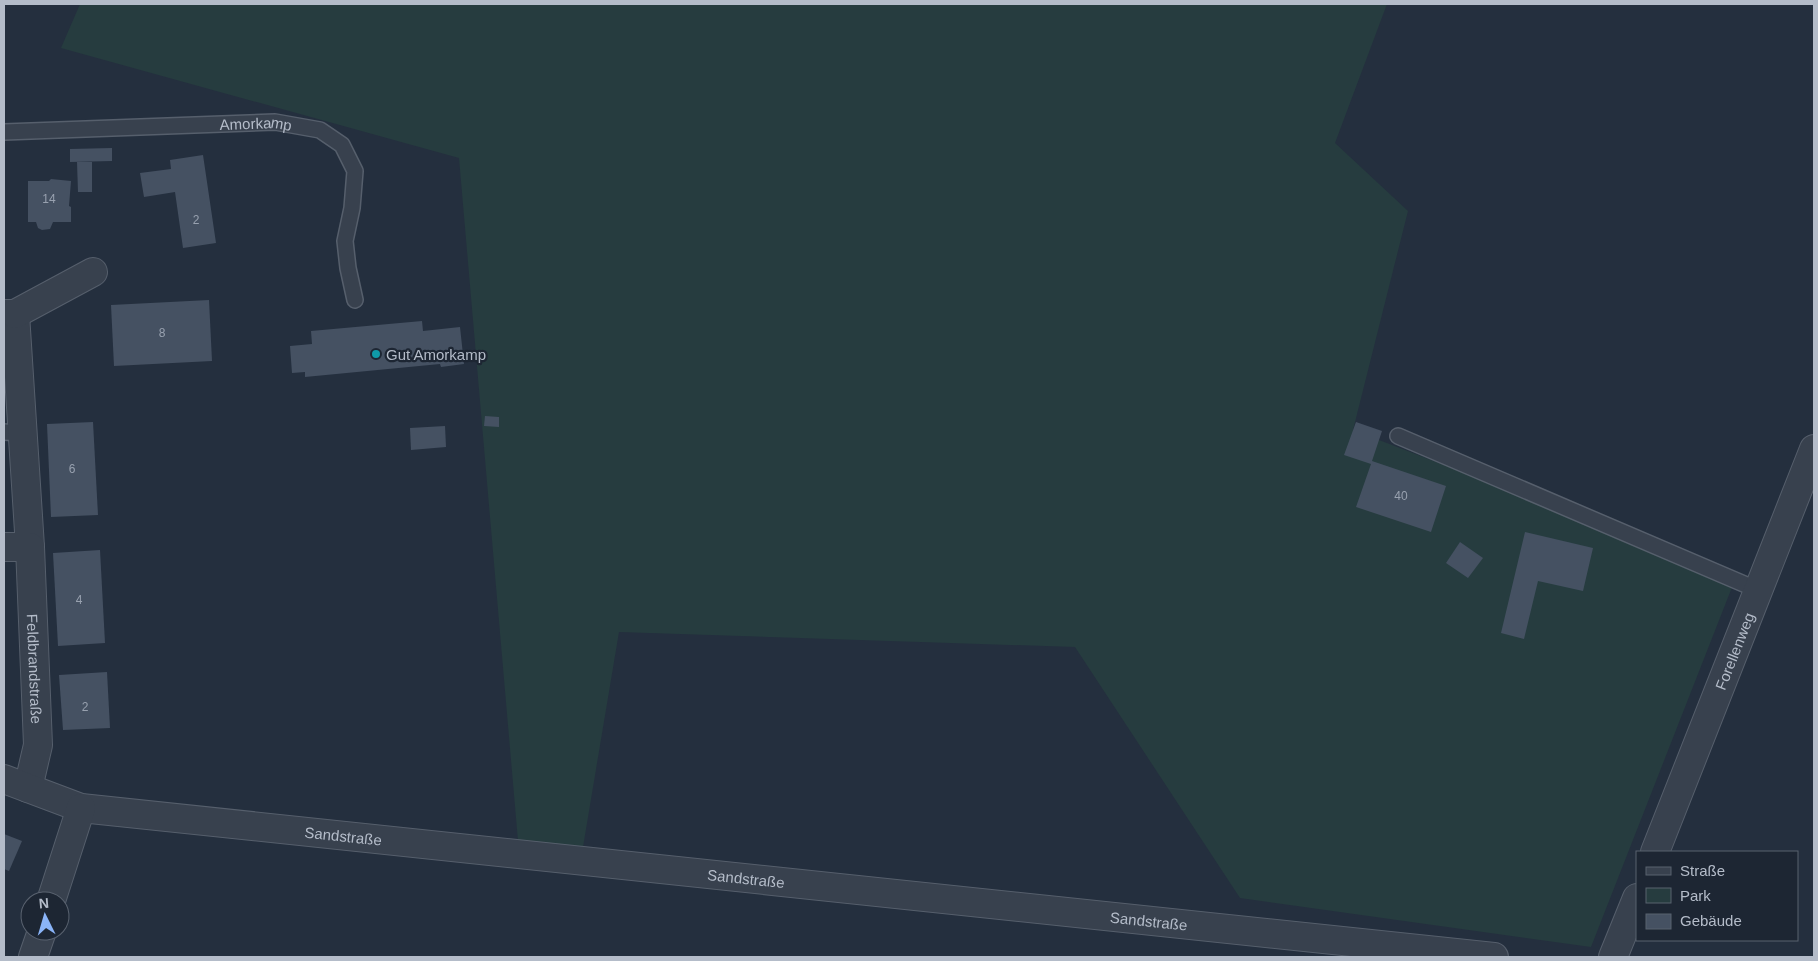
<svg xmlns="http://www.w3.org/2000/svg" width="1818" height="961" viewBox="0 0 1818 961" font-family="Arial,sans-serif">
  <rect width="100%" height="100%" fill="#242f3e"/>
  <polygon fill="#263c3f" points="80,4 1387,4 1335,143 1408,211 1353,430 1736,577 1591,947 1240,898 1075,647 619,632 583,847 518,841 459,158 61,48"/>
  <g fill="#455162">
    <polygon points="112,148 112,161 70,162 70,149"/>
    <polygon points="203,155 216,243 183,248 175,192 144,197 140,173 171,169 170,160"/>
    <polygon points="77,162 92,162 92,192 78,192"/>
    <polygon points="51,179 71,181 69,206 71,207 71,222 53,222 50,229 42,230 38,228 36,222 28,222 28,181 49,181"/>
    <polygon points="209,300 212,361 114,366 111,305"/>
    <polygon points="422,321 423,331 460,327 464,364 441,367 440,364 305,377 305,372 292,373 290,346 312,344 311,331"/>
    <polygon points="485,416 499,417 499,427 484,426"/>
    <polygon points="93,422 98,515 51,517 47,424"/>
    <polygon points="1356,422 1382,431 1372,461 1446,486 1431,532 1356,507 1371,464 1344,455"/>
    <polygon points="445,426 446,447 411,450 410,428"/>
    <polygon points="1525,532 1593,548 1583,591 1538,581 1524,639 1501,633"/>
    <polygon points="1460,542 1483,558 1468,578 1446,563"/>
    <polygon points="100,550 105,643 58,646 53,553"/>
    <polygon points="107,672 110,728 63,730 59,675"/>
    <polygon points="4,834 22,841 9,871 4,869"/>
  </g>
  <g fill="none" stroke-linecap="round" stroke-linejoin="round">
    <g stroke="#565f6c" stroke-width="18">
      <g id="service">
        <path id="s1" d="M4 132 275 122 320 130 342 145 355 171 352 208 345 241 348 268 355 300"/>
        <polyline points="4,432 22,433"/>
        <polyline points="1398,436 1758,590"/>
      </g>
    </g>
    <g stroke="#565f6c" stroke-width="30">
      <g id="minor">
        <polyline points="4,314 15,314 30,547"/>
        <polyline points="15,314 93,272"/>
        <path id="s2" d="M4 547H30L38 745 28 788"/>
        <path id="s3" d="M4 779 81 808 1494 957"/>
        <path id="s4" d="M1655 852 1814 449"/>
        <polyline points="51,901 81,808"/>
        <polyline points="33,957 42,931"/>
        <polyline points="1613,957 1637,898"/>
      </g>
    </g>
    <use href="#service" stroke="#38414e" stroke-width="15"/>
    <use href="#minor" stroke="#38414e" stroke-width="28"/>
  </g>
  <circle fill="#0f9aa8" stroke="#1d2633" stroke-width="2" cx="376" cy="354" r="5"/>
  <g text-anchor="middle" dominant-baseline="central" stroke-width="4.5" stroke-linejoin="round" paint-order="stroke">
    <g font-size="12" fill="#98a1af">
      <text x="49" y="199">14</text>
      <text x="196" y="220">2</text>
      <text x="162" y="333">8</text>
      <text x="72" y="469">6</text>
      <text x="1401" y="496">40</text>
      <text x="79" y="600">4</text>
      <text x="85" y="707">2</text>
    </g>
    <g font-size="15" fill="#b4bcc9" stroke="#1d2633">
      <text stroke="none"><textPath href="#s1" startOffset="252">Amorkamp</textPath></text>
      <text stroke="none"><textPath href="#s4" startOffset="216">Forellenweg</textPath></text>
      <text stroke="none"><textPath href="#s2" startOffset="148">Feldbrandstraße</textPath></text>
      <text stroke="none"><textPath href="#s3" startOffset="346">Sandstraße</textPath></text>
      <text stroke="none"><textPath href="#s3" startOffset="751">Sandstraße</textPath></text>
      <text stroke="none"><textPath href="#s3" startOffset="1156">Sandstraße</textPath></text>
    </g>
    <g font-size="15" fill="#b4bcc9" stroke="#1d2633" text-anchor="start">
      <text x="386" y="354">Gut Amorkamp</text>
    </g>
  </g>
  <rect width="1818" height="961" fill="none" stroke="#b4bcc9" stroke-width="10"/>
  <rect x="1636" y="851" width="162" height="90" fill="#1d2633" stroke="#59626f"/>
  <rect x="1646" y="867" width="25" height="8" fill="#38414e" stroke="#59626f"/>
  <text x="1680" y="876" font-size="15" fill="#b4bcc9">Straße</text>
  <rect x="1646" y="888" width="25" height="15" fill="#263c3f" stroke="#59626f"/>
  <text x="1680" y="901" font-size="15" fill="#b4bcc9">Park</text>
  <rect x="1646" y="914" width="25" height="15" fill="#455162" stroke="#59626f"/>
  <text x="1680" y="926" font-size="15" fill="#b4bcc9">Gebäude</text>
  <g transform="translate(45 916) rotate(355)"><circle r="24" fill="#1d2633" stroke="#59626f"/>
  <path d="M0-4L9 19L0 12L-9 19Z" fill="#8ab4f8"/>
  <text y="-8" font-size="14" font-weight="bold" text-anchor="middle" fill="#b4bcc9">N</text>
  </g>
</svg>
